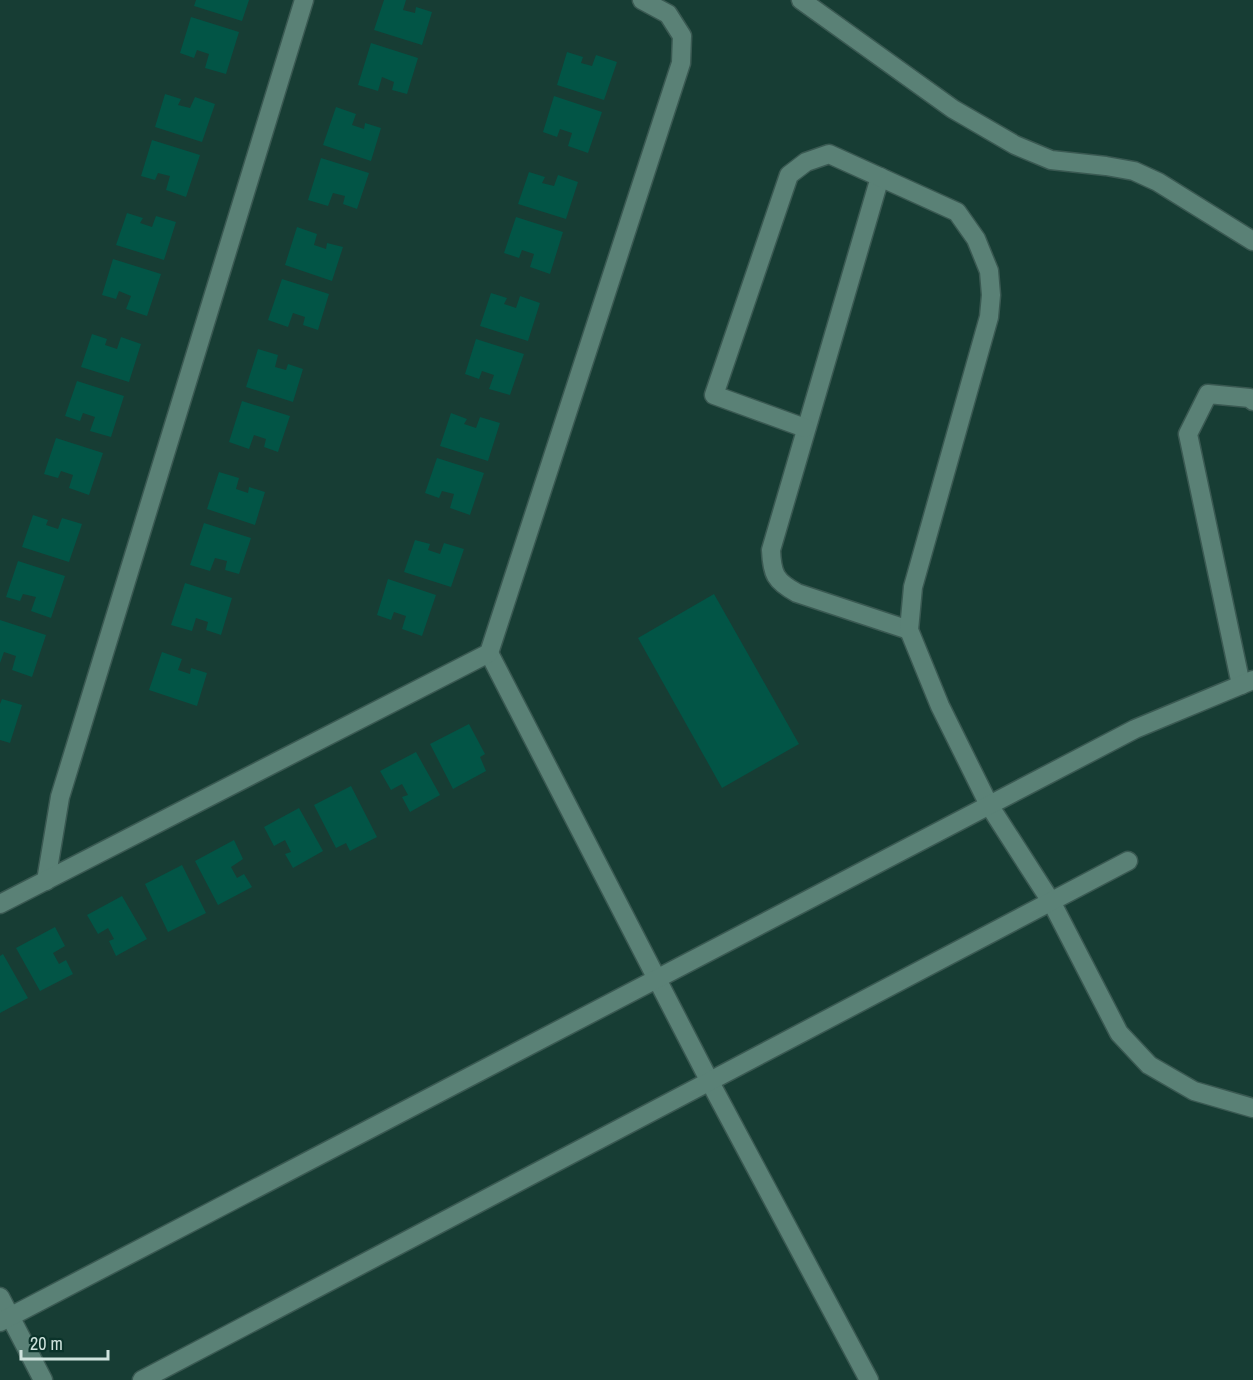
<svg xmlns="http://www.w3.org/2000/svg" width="1253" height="1380" viewBox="0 0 1253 1380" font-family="'Archivo Narrow',sans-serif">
  <rect width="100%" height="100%" fill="#173d34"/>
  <g fill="#025546">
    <polygon points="196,0 249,0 242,21 194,6"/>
    <polygon points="384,0 406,0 403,10 415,13 416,7 432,12 422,45 374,30"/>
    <polygon points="191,17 239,32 226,74 205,68 209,54 197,50 194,58 180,53"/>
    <polygon points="371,43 418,58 407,94 392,90 394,82 382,77 378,91 358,85"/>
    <polygon points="567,52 583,57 581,63 592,66 596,55 617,62 604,100 557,85"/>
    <polygon points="165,94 181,99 178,105 190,108 195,97 215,104 202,142 155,127"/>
    <polygon points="554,96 602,112 588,153 568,146 572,133 560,129 557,137 543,132"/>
    <polygon points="336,107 356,114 352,125 364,129 365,123 381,128 371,161 323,145"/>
    <polygon points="152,140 200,155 186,197 166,190 170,176 158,173 155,180 141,176"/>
    <polygon points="321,158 369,173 357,209 343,204 345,196 333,193 328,206 308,200"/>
    <polygon points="529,172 545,177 542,183 554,186 558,175 578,182 566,219 518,204"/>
    <polygon points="127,213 143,218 140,223 152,227 156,216 176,222 164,260 116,245"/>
    <polygon points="516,217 563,232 550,274 530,267 534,254 522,250 519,258 504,253"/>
    <polygon points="297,227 317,234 314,245 326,249 327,243 343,247 332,281 285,265"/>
    <polygon points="113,259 161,274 147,316 126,309 131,296 119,291 116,299 102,295"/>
    <polygon points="282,279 329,294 318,330 303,325 305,317 293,313 288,327 268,320"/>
    <polygon points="491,293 507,298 504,304 516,308 520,296 540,303 528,341 480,326"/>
    <polygon points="92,334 107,339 105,345 117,349 121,337 141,344 129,382 81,367"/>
    <polygon points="476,339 524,354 510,395 489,389 494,375 482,371 479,379 465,374"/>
    <polygon points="258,349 278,355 275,367 286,370 288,364 303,369 293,402 246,387"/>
    <polygon points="77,381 124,396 111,437 90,431 95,417 83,413 80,421 65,416"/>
    <polygon points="242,401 290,416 278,452 264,447 266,439 254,435 249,449 229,442"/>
    <polygon points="451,413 467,419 464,424 476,428 480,417 500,423 488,461 440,446"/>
    <polygon points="56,438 103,453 89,495 69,488 73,475 61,471 58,478 44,474"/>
    <polygon points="437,458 484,473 470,515 450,508 454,494 442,491 439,498 425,493"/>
    <polygon points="219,472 239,478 236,489 248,493 249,487 265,492 255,525 207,509"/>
    <polygon points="33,515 48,520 46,525 58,529 62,518 82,524 69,562 22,547"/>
    <polygon points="204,523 251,538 239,574 225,570 227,561 215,558 210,571 190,565"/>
    <polygon points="415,540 430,544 428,550 440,554 444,543 464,549 451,587 404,572"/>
    <polygon points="18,561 65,576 51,618 31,611 36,597 23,594 20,601 6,597"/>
    <polygon points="388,579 436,595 422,636 402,629 406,616 394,612 391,620 377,615"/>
    <polygon points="185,583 232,598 221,635 206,630 208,622 196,618 192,631 171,625"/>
    <polygon points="714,594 799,744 722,788 638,638"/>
    <polygon points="0,620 46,635 32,677 12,670 16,656 4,652 0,663"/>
    <polygon points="162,652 182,659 178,670 190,674 191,668 207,673 197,706 149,690"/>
    <polygon points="2,699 22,705 10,743 0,740 0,704"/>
    <polygon points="469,724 485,754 480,757 486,771 453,789 430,744"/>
    <polygon points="416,752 440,795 410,812 402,797 408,795 402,784 391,790 380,771"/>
    <polygon points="351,786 377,837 350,851 346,843 336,848 314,805"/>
    <polygon points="299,808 323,851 293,868 285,854 291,852 285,840 274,846 264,827"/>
    <polygon points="234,840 243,859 231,867 237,878 244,874 252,887 218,905 195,861"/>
    <polygon points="182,865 206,913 168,932 145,884"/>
    <polygon points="122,896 147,939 116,956 109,941 114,939 108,928 98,934 87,915"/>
    <polygon points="55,927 65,946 53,953 59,964 66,960 73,974 40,991 16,948"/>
    <polygon points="3,954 28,998 0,1013 0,956"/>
  </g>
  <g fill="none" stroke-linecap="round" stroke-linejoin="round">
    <g stroke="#3a5952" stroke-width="21">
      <g id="minor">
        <polyline points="801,0 953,109 1015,145 1051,160 1106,166 1134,171 1158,182 1253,241"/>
        <path d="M880 177 771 550C772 574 775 581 797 593L909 630"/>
        <polyline points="805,428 714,395 789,175 806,162 829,154 957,212 976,239 989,271 991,295 989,317 913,587 909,630 940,706 989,805 1052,903 1119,1033 1149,1065 1194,1091 1253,1108"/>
        <polyline points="489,653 710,1082 869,1380"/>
        <polyline points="1241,685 1188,434 1208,394 1250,398 1253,401"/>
        <polyline points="46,881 60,797 304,0"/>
        <polyline points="0,904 489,653 681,63 682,36 668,14 642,0"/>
        <polyline points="0,1297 43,1380"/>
        <polyline points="0,1322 1135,729 1253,680"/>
        <polyline points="142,1380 1128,861"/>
      </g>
    </g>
    <use href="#minor" stroke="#5a8176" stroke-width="18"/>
  </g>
  <path d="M21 1350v9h87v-9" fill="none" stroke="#cfe3dd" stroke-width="3"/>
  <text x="30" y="1350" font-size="18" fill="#cfe3dd" stroke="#0b332a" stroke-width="4.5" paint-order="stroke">20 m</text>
</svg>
